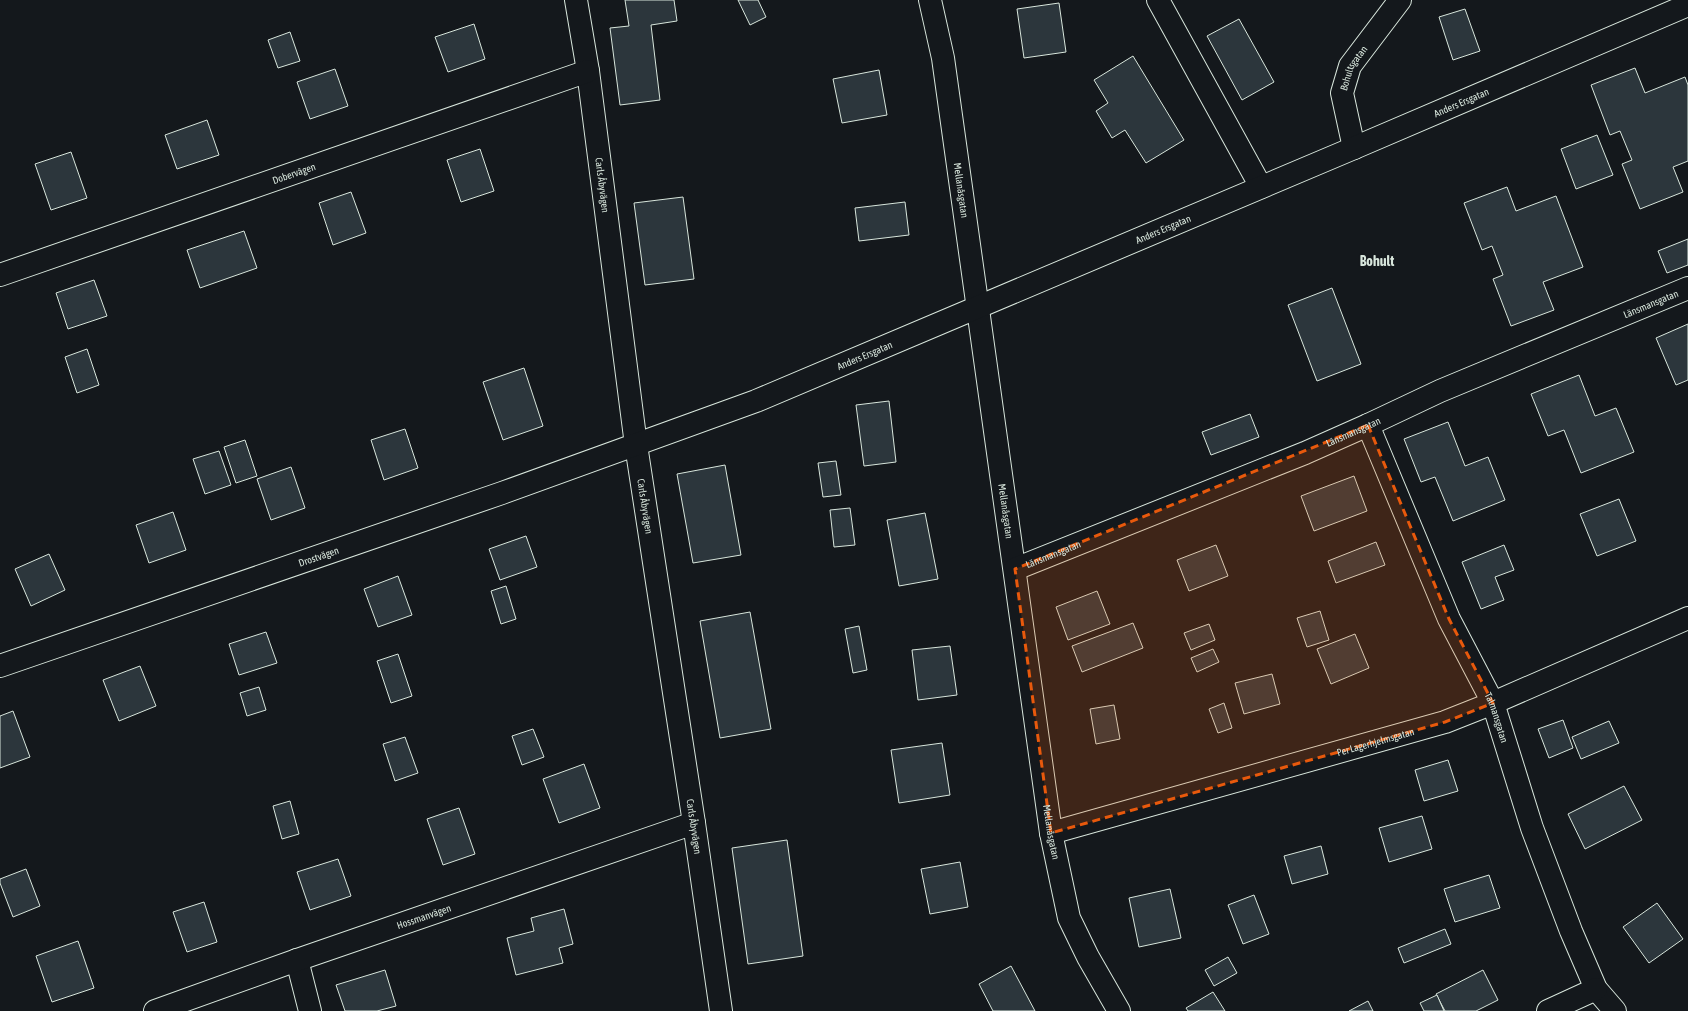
<svg xmlns="http://www.w3.org/2000/svg" width="1688" height="1011" viewBox="0 0 1688 1011" font-family="'Asap Condensed',sans-serif">
  <rect width="100%" height="100%" fill="#14181c"/>
  <g fill="#2c363c" stroke="#d8e6dc">
    <polygon points="625,0 674,0 677,21 651,25 660,100 620,105 610,28 629,26"/>
    <polygon points="738,0 758,0 766,17 750,25"/>
    <polygon points="1059,3 1066,52 1024,58 1017,9"/>
    <polygon points="1465,9 1480,51 1453,60 1439,17"/>
    <polygon points="1239,19 1274,82 1242,100 1207,36"/>
    <polygon points="474,24 485,59 448,72 435,37"/>
    <polygon points="290,32 300,61 278,68 268,40"/>
    <polygon points="1133,56 1184,140 1146,163 1125,130 1112,138 1096,111 1108,103 1094,80"/>
    <polygon points="1635,68 1645,93 1685,77 1688,85 1688,161 1673,167 1683,192 1640,209 1622,164 1632,160 1620,131 1610,135 1591,85"/>
    <polygon points="335,69 348,106 310,119 297,82"/>
    <polygon points="879,70 887,115 842,123 833,79"/>
    <polygon points="207,120 219,155 177,169 165,135"/>
    <polygon points="1597,135 1613,175 1576,189 1561,149"/>
    <polygon points="480,149 494,191 461,202 447,160"/>
    <polygon points="71,152 87,198 51,210 35,164"/>
    <polygon points="1507,187 1516,211 1556,196 1583,267 1543,282 1554,310 1511,326 1493,279 1503,275 1492,246 1482,250 1464,203"/>
    <polygon points="351,192 366,233 333,245 319,203"/>
    <polygon points="683,197 694,279 645,285 634,203"/>
    <polygon points="905,202 909,235 859,241 855,208"/>
    <polygon points="244,231 257,268 200,288 187,250"/>
    <polygon points="1688,239 1688,265 1667,273 1658,251"/>
    <polygon points="94,280 107,316 68,329 56,293"/>
    <polygon points="1332,288 1361,364 1317,381 1288,305"/>
    <polygon points="1688,324 1688,380 1676,385 1656,338"/>
    <polygon points="87,349 99,385 77,393 65,357"/>
    <polygon points="524,368 543,426 503,440 483,382"/>
    <polygon points="1579,375 1595,416 1616,408 1634,452 1581,473 1564,430 1548,436 1531,394"/>
    <polygon points="889,401 896,462 864,466 856,405"/>
    <polygon points="1250,414 1259,437 1211,455 1202,432"/>
    <polygon points="1448,422 1465,466 1488,457 1505,500 1453,521 1435,477 1421,482 1404,439"/>
    <polygon points="405,429 418,468 384,480 371,440"/>
    <polygon points="245,440 257,476 236,483 224,447"/>
    <polygon points="219,451 231,485 205,494 193,459"/>
    <polygon points="836,461 841,495 823,497 818,463"/>
    <polygon points="725,465 741,555 693,563 677,474"/>
    <polygon points="291,467 305,508 271,520 257,479"/>
    <polygon points="1354,476 1367,511 1314,531 1301,496"/>
    <polygon points="1619,499 1636,541 1597,556 1580,514"/>
    <polygon points="850,508 855,545 834,547 830,510"/>
    <polygon points="173,512 186,550 149,563 136,525"/>
    <polygon points="925,513 938,579 899,586 887,520"/>
    <polygon points="526,536 537,567 500,580 489,549"/>
    <polygon points="1376,542 1385,565 1336,583 1328,561"/>
    <polygon points="1216,545 1228,576 1189,591 1177,560"/>
    <polygon points="1504,545 1514,570 1495,577 1504,600 1481,609 1462,562"/>
    <polygon points="49,554 65,590 31,606 15,569"/>
    <polygon points="398,576 412,615 378,627 364,589"/>
    <polygon points="506,586 516,619 501,624 491,591"/>
    <polygon points="1097,591 1110,624 1068,640 1056,607"/>
    <polygon points="1320,611 1329,640 1307,647 1297,618"/>
    <polygon points="750,612 771,729 720,738 700,621"/>
    <polygon points="1133,623 1143,648 1082,672 1072,646"/>
    <polygon points="1209,624 1215,640 1191,650 1184,633"/>
    <polygon points="859,626 867,670 853,673 845,629"/>
    <polygon points="266,632 277,663 239,675 229,644"/>
    <polygon points="1355,634 1369,668 1331,684 1317,649"/>
    <polygon points="950,646 957,695 918,700 912,650"/>
    <polygon points="1213,649 1219,662 1197,672 1191,658"/>
    <polygon points="398,654 412,696 391,703 377,661"/>
    <polygon points="140,666 156,706 119,721 103,680"/>
    <polygon points="1272,674 1280,704 1244,714 1235,683"/>
    <polygon points="259,687 266,710 247,716 240,693"/>
    <polygon points="1224,703 1232,728 1218,733 1209,709"/>
    <polygon points="1114,705 1120,739 1096,744 1090,709"/>
    <polygon points="13,711 30,757 0,768 0,716"/>
    <polygon points="1563,720 1573,748 1549,758 1538,729"/>
    <polygon points="1609,721 1619,743 1581,759 1572,737"/>
    <polygon points="533,729 544,757 522,765 512,736"/>
    <polygon points="405,737 418,773 395,781 383,744"/>
    <polygon points="942,743 950,795 899,803 891,750"/>
    <polygon points="1448,760 1458,791 1424,801 1415,770"/>
    <polygon points="584,764 600,808 559,823 543,779"/>
    <polygon points="1624,786 1642,820 1585,849 1568,814"/>
    <polygon points="290,801 299,834 282,839 273,806"/>
    <polygon points="459,808 475,854 443,865 427,819"/>
    <polygon points="1422,816 1432,849 1389,862 1379,828"/>
    <polygon points="787,840 803,956 748,964 732,848"/>
    <polygon points="1321,846 1328,874 1292,884 1284,856"/>
    <polygon points="338,859 351,896 310,910 297,872"/>
    <polygon points="960,862 968,907 930,914 921,869"/>
    <polygon points="26,869 40,906 13,917 0,883 0,879"/>
    <polygon points="1489,875 1500,908 1455,922 1444,889"/>
    <polygon points="1170,889 1181,938 1139,947 1129,898"/>
    <polygon points="1254,895 1269,934 1243,944 1228,905"/>
    <polygon points="204,902 217,942 187,952 173,912"/>
    <polygon points="1657,903 1683,939 1649,963 1623,927"/>
    <polygon points="564,909 573,944 559,948 563,963 516,975 507,938 534,931 531,918"/>
    <polygon points="1445,929 1451,944 1404,963 1398,948"/>
    <polygon points="78,941 94,988 52,1002 36,956"/>
    <polygon points="1228,957 1237,973 1214,986 1205,970"/>
    <polygon points="1011,966 1035,1011 993,1011 979,984"/>
    <polygon points="385,970 396,1006 377,1011 345,1011 336,985"/>
    <polygon points="1483,970 1498,1000 1476,1011 1445,1011 1436,994"/>
    <polygon points="1213,992 1225,1011 1188,1011 1186,1008"/>
    <polygon points="1437,995 1444,1011 1424,1011 1420,1003"/>
    <polygon points="1368,1001 1373,1011 1349,1011"/>
  </g>
  <g fill="none" stroke-linecap="round" stroke-linejoin="round">
    <g stroke="#d8e6dc" stroke-width="24">
      <g id="minor">
        <path id="s1" d="M576 0 588 71 636 445 694 823 721 1011"/>
        <path id="s2" d="M930 0 943 58 1051 833 1069 918 1088 957 1119 1011"/>
        <polyline points="1158,0 1261,187"/>
        <path id="s3" d="M1354 148 1342 93 1350 66 1400 0"/>
        <path id="s4" d="M0 275 588 71"/>
        <path id="s5" d="M1368 425 1449 619 1493 703 1532 828 1571 931 1596 989 1615 1011"/>
        <path id="s6" d="M1015 569 1305 453 1368 425 1440 391 1688 288"/>
        <path id="s7" d="M0 666 502 493 756 401 1354 148 1688 5"/>
        <path id="s8" d="M1051 833 1445 722 1493 703 1688 618"/>
        <polyline points="297,960 310,1011"/>
        <path id="s9" d="M155 1011 297 960 694 823"/>
        <polyline points="1548,1011 1596,989"/>
      </g>
    </g>
    <use href="#minor" stroke="#14181c" stroke-width="22"/>
  </g>
  <path fill="#e8590c" fill-opacity="0.2" stroke="#e8590c" stroke-width="3" stroke-dasharray="8 5" stroke-linejoin="round" d="M1368 425 1449 619 1493 703 1445 722 1051 833 1015 569Z"/>
  <g text-anchor="middle" dominant-baseline="central" stroke-width="3" stroke-linejoin="round" paint-order="stroke">
    <g font-size="10" fill="#d8e6dc" stroke="#14181c">
      <text stroke="none"><textPath href="#s3" startOffset="84">Bohultsgatan</textPath></text>
      <text stroke="none"><textPath href="#s7" startOffset="1567">Anders Ersgatan</textPath></text>
      <text stroke="none"><textPath href="#s4" startOffset="311">Dobervägen</textPath></text>
      <text stroke="none"><textPath href="#s1" startOffset="187">Carls Åbyvägen</textPath></text>
      <text stroke="none"><textPath href="#s2" startOffset="193">Mellanåsgatan</textPath></text>
      <text stroke="none"><textPath href="#s7" startOffset="1243">Anders Ersgatan</textPath></text>
      <text stroke="none"><textPath href="#s6" startOffset="689">Länsmansgatan</textPath></text>
      <text stroke="none"><textPath href="#s7" startOffset="919">Anders Ersgatan</textPath></text>
      <text stroke="none"><textPath href="#s6" startOffset="365">Länsmansgatan</textPath></text>
      <text stroke="none"><textPath href="#s1" startOffset="511">Carls Åbyvägen</textPath></text>
      <text stroke="none"><textPath href="#s2" startOffset="517">Mellanåsgatan</textPath></text>
      <text stroke="none"><textPath href="#s6" startOffset="41">Länsmansgatan</textPath></text>
      <text stroke="none"><textPath href="#s7" startOffset="337">Drostvägen</textPath></text>
      <text stroke="none"><textPath href="#s5" startOffset="320">Talmansgatan</textPath></text>
      <text stroke="none"><textPath href="#s8" startOffset="337">Per Lagerhjelmsgatan</textPath></text>
      <text stroke="none"><textPath href="#s1" startOffset="835">Carls Åbyvägen</textPath></text>
      <text stroke="none"><textPath href="#s2" startOffset="841">Mellanåsgatan</textPath></text>
      <text stroke="none"><textPath href="#s9" startOffset="285">Hossmanvägen</textPath></text>
    </g>
    <g font-size="14" font-weight="bold" fill="#d8e6dc" stroke="#14181c">
      <text x="1377" y="261">Bohult</text>
    </g>
  </g>
</svg>
